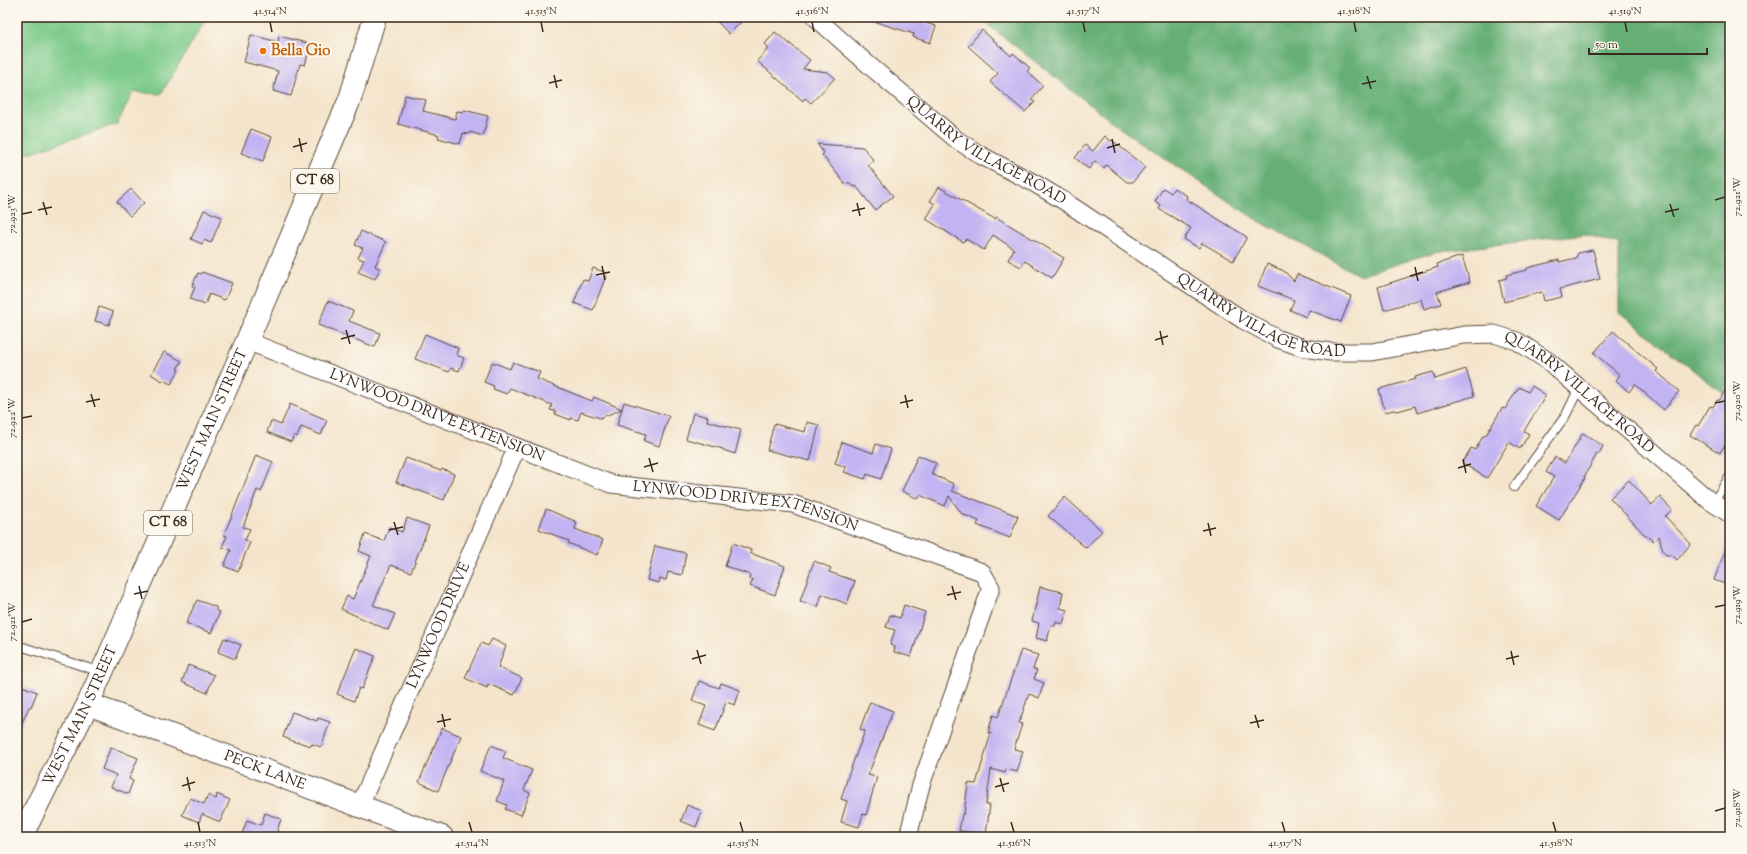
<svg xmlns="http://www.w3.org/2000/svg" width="1747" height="854" viewBox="0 0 1747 854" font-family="'Sorts Mill Goudy',serif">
  <rect width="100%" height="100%" fill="#fbf7ec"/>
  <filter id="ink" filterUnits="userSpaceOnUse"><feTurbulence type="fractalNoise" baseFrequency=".025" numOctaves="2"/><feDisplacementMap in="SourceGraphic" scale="8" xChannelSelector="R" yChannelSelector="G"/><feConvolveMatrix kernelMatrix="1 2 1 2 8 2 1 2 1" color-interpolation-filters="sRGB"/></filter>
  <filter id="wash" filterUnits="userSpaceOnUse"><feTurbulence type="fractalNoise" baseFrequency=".012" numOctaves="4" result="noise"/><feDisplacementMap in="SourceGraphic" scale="16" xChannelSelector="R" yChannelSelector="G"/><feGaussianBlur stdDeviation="0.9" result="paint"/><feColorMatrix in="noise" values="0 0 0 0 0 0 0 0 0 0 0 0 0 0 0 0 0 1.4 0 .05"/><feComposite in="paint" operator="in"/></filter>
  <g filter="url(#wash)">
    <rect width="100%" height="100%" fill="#f4e4cb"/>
    <polygon fill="#7ccb8a" stroke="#5c7a54" points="17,17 207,17 161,94 133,92 117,124 17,157"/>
    <polygon fill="#65af76" stroke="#506c4a" points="978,17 1730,17 1730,397 1707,381 1619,312 1619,244 1585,234 1435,252 1360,276 1255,219 1121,129"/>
    <g id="blocks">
      <g fill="#c2b3f2">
        <polygon points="713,17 746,17 729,34"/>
        <polygon points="871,17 928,17 926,23 936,26 930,43 913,37 914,34 870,20"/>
        <polygon points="982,30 1011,56 1013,53 1030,68 1027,71 1043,86 1031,99 1035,102 1025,112 990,82 998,73 968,46"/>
        <polygon points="775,32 810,60 803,69 828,72 835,78 811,103 805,98 803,101 757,61 769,48 765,44"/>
        <polygon points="251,35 278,42 279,36 311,44 305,65 300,64 291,96 273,91 278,71 244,62"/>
        <polygon points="405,95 426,100 423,111 455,119 457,111 463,112 464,110 488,116 483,136 470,132 469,134 463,133 460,144 438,138 439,135 398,124"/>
        <polygon points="251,129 272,137 263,161 241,153"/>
        <polygon points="1105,136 1111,141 1112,140 1145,167 1133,182 1127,182 1106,165 1104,168 1095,161 1089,169 1075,158 1085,145 1093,151"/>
        <polygon points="817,144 863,147 874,161 868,165 893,196 875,210 856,186 853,187 849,182 846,185 822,155 824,153"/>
        <polygon points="939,187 995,219 996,217 1064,258 1052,278 1025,261 1021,267 1008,260 1014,249 993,235 984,250 966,239 963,242 926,219 935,204 930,201"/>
        <polygon points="1163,188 1171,193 1174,188 1187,196 1186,199 1247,237 1233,261 1202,243 1199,248 1184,239 1191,228 1159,209 1161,206 1155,202"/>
        <polygon points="131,189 144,203 130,216 117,202"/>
        <polygon points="204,210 222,217 211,243 204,240 202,244 191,239"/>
        <polygon points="361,231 386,242 375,266 380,269 375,279 358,272 364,260 358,258 363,248 355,245"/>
        <polygon points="1593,250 1600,279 1560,289 1562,297 1544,301 1542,292 1504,302 1499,280 1507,278 1506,275 1527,270 1527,268 1559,260 1559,262 1576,258 1578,253"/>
        <polygon points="1462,256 1470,282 1437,292 1441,304 1424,309 1421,299 1384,310 1378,287 1438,267 1437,264"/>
        <polygon points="1267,264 1284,271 1294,281 1297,274 1351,296 1341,322 1309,310 1306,317 1290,310 1294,300 1258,286"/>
        <polygon points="593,268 607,273 593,310 574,303 583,279 588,281"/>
        <polygon points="202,272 232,283 225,300 209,294 205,305 190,299 195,287 192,286 198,273 201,274"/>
        <polygon points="328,301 353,311 349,321 380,333 375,347 318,325"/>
        <polygon points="99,307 113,312 109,325 95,321"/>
        <polygon points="1613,331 1658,369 1656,371 1679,391 1664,410 1635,384 1629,392 1616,380 1620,375 1594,353"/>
        <polygon points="425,334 458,348 456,355 464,358 459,371 451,368 449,372 415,359"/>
        <polygon points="164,352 182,361 177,369 179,370 171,384 163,380 162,381 151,374"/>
        <polygon points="492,362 510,369 513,362 540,372 537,379 592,401 594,397 622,409 624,402 669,416 659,446 644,441 646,434 617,425 622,409 600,418 581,412 578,420 571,418 571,420 555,414 555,411 550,410 552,405 510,388 507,394 493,389 494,386 484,382"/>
        <polygon points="1466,369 1474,396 1417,413 1415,406 1398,411 1394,410 1385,412 1379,389 1416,379 1415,377 1433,372 1435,379"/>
        <polygon points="1730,381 1730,437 1720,453 1690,435 1696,425 1698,426 1710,406 1713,407 1717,400 1719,401"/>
        <polygon points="1532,386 1546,395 1524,431 1529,434 1520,449 1509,442 1487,478 1462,463 1471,448 1475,450 1483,436 1486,435 1502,408 1505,409 1519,387 1528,392"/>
        <polygon points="290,404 327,420 321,435 301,427 297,437 294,435 291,442 267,432 271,421 281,425"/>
        <polygon points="693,413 708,417 707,421 741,430 735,454 723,450 723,449 686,439"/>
        <polygon points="807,422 819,425 810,461 767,450 774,424 805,432"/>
        <polygon points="1583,433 1603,446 1599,454 1597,454 1584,477 1585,478 1559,520 1536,506 1554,477 1546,472 1555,457 1565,463"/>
        <polygon points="842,442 873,453 876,444 891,449 881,479 867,474 865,479 844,472 846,467 835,463"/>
        <polygon points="256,455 273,462 261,492 257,490 243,527 250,529 245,540 250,542 238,572 224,566 231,550 222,547 227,536 224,535"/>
        <polygon points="918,455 936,463 931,474 954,484 952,491 1018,516 1010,538 977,525 979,521 962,514 949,496 945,506 920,495 918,499 902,491"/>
        <polygon points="406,458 441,471 442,469 454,474 444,500 396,482"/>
        <polygon points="1629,480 1652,505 1660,497 1672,510 1665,516 1691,544 1677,560 1672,555 1666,555 1663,551 1659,536 1653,541 1644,534 1610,498"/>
        <polygon points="1065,497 1102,531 1086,548 1048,516"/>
        <polygon points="546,509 577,522 575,529 603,540 597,555 568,543 569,541 539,529"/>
        <polygon points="407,518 429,526 411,572 391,565 373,605 395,614 388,630 341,609 347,596 353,599 371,556 359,551 365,534 384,541 389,527 402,532"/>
        <polygon points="1729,541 1730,542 1730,586 1714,580"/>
        <polygon points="733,543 751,550 750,553 785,566 775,595 750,586 753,580 749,579 750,575 725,566"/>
        <polygon points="655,546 686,553 682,575 668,572 666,580 660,578 659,583 647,580"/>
        <polygon points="814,561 831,568 829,572 855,581 847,604 822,594 818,607 800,601"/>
        <polygon points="1040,587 1063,592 1060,608 1067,610 1063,624 1056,622 1055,626 1051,625 1047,641 1036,638 1039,623 1032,621"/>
        <polygon points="197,600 216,607 216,611 220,612 211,633 186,623"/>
        <polygon points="904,605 925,612 911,657 894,652 895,647 890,645 895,630 886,627 890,615 900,618"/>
        <polygon points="224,638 241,645 235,659 218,652"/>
        <polygon points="492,639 506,646 498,667 522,678 514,695 488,684 487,688 465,678 481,643 488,646"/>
        <polygon points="356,648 375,656 362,689 359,688 354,701 337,694"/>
        <polygon points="1021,650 1038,655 1033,669 1037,670 1034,679 1044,683 1039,698 1029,694 1019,723 1022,724 1014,749 1023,751 1017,772 1006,769 1005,773 991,769 986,805 990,805 986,834 959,831 962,814 964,814 968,783 976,784 991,733 988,733 993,715 998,717"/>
        <polygon points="188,665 214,675 207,693 182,682"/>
        <polygon points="699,681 719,688 721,683 740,690 735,705 726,702 715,731 699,725 706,706 692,701"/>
        <polygon points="17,684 37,692 31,707 29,707 17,734"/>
        <polygon points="870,702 893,711 868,775 877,777 866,815 863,814 859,827 841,822 847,801 841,799 849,773 865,731 860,729"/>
        <polygon points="292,712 317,721 318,718 330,722 321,747 312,744 311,746 298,742 298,743 283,737"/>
        <polygon points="442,728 461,736 438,791 419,782"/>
        <polygon points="491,745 506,751 503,758 532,770 524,790 530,793 521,815 505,809 507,805 497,801 504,781 480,771"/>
        <polygon points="111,747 138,758 129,779 133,781 128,794 111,787 116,775 102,769"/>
        <polygon points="217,794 230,800 220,822 202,814 199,822 182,815 190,798 204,804 208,795 216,799"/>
        <polygon points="687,805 702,811 696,827 681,821"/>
        <polygon points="265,813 281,819 277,831 288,837 241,837 247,820 261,825"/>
      </g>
    </g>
  </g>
  <g filter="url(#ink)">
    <use href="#blocks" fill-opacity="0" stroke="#574638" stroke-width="1"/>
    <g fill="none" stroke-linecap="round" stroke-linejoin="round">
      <g stroke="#574638" stroke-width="10">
        <g id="lane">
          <polyline points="1514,487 1566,415 1579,388"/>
          <polyline points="1713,503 1730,476"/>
          <polyline points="17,645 101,672"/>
        </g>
      </g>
      <g stroke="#574638" stroke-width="19">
        <g id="street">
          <path id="s1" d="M815 17 870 66 957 140 982 156 1034 183 1064 201 1243 320 1278 339 1304 348 1331 352H1372L1464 335 1494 334 1517 341 1548 361 1710 501 1730 514"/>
          <path id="s2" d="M247 341 611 484 793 504 982 572 991 588 921 785 908 837"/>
          <path id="s3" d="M360 805 517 447"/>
        </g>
      </g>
      <g stroke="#574638" stroke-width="24">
        <g id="secondary">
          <path id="s4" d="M88 704 442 837"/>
        </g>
      </g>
      <g stroke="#574638" stroke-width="24">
        <g id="primary">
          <path id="s5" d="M21 837 88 704 247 341 350 99 375 17"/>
        </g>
      </g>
      <use href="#lane" stroke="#fff" stroke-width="8"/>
      <use href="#street" stroke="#fff" stroke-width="17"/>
      <use href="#secondary" stroke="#fff" stroke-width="22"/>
      <use href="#primary" stroke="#fff" stroke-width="22"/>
    </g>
  </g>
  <path fill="none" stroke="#3b2a1e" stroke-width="1.5" d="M270 22 272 32M541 22 543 32M812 22 814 32M1083 22 1085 32M1354 22 1356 32M1625 22 1627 32M554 75 557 88M1367 76 1371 89M549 83 562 80M1362 84 1376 81M299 138 302 152M1112 139 1115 153M293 147 307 143M1107 148 1120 144M1715 200 1725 197M43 202 47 215M857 203 860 216M1670 204 1674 217M38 210 52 207M852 211 865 208M1665 212 1679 209M22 214 32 212M602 266 605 280M1415 267 1418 281M596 275 610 272M1410 276 1423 272M346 330 350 344M1160 331 1163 345M341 339 355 335M1155 340 1168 336M91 394 95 407M905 395 908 408M86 402 100 399M900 403 913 400M1715 403 1725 401M22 418 32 416M649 458 653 472M1463 459 1466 473M644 467 658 463M1458 468 1471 464M394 522 398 535M1208 523 1211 536M389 530 403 527M1203 531 1216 528M139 586 142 599M952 586 956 600M134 594 148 591M947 595 961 592M1715 607 1725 605M22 622 32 619M697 650 701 664M1511 651 1514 665M692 659 706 655M1506 659 1519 656M442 714 445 727M1255 715 1259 728M437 722 451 719M1250 723 1264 720M187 777 190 791M1000 778 1004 792M182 786 195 782M995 787 1009 783M1715 811 1725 808M198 822 200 832M469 822 472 832M740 822 743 832M1011 822 1014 832M1282 822 1285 832M1553 822 1556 832"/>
  <circle fill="#e8710a" stroke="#fbf7ec" stroke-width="1.5" cx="263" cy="51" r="4"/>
  <g text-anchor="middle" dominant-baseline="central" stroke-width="4" stroke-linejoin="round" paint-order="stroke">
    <g fill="#fbf7ec" stroke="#75685c" stroke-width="1">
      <rect x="291" y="169" width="48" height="24" rx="3"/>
      <rect x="144" y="511" width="48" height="24" rx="3"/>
    </g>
    <g font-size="14" font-weight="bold" fill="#3b2a1e">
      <text x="315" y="181">CT 68</text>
      <text x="168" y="523">CT 68</text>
    </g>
    <g font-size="15" font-weight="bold" fill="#c56008" stroke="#fbf7ec" text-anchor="start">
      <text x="271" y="51">Bella Gio</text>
    </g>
    <g font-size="15" fill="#3b2a1e" stroke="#fbf7ec">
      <text stroke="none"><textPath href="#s1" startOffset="218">QUARRY VILLAGE ROAD</textPath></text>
      <text stroke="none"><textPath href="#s1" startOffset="542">QUARRY VILLAGE ROAD</textPath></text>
      <text stroke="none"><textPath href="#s1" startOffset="890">QUARRY VILLAGE ROAD</textPath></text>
      <text stroke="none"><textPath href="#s2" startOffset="204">LYNWOOD DRIVE EXTENSION</textPath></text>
      <text stroke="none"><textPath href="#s5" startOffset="459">WEST MAIN STREET</textPath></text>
      <text stroke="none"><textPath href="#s2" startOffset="528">LYNWOOD DRIVE EXTENSION</textPath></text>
      <text stroke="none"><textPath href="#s3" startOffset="196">LYNWOOD DRIVE</textPath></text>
      <text stroke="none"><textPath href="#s5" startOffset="135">WEST MAIN STREET</textPath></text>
      <text stroke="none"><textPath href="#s4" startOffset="189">PECK LANE</textPath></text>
    </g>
  </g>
  <rect width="1747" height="854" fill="none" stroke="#fbf7ec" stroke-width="44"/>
  <path d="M1589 48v6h118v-6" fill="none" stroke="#3b2a1e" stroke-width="2"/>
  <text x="1595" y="48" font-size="12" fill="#3b2a1e" stroke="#fbf7ec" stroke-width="3" paint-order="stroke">50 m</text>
  <rect x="22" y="22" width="1703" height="810" fill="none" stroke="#3b2a1e" stroke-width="1.5"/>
  <g font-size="10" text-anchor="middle" fill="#3b2a1e">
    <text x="270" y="14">41.514°N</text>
    <text x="541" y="14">41.515°N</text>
    <text x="812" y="14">41.516°N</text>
    <text x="1083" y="14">41.517°N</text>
    <text x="1354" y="14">41.518°N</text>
    <text x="1625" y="14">41.519°N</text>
    <text transform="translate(1736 197) rotate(-90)" y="4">72.921°W</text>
    <text transform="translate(11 214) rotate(-90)" y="4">72.923°W</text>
    <text transform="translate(1736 401) rotate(-90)" y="4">72.920°W</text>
    <text transform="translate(11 418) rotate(-90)" y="4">72.922°W</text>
    <text transform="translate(1736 605) rotate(-90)" y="4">72.919°W</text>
    <text transform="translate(11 622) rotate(-90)" y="4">72.921°W</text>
    <text transform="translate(1736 808) rotate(-90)" y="4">72.918°W</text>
    <text x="200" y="846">41.513°N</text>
    <text x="472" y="846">41.514°N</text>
    <text x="743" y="846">41.515°N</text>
    <text x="1014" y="846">41.516°N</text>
    <text x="1285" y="846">41.517°N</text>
    <text x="1556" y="846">41.518°N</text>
  </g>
</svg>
